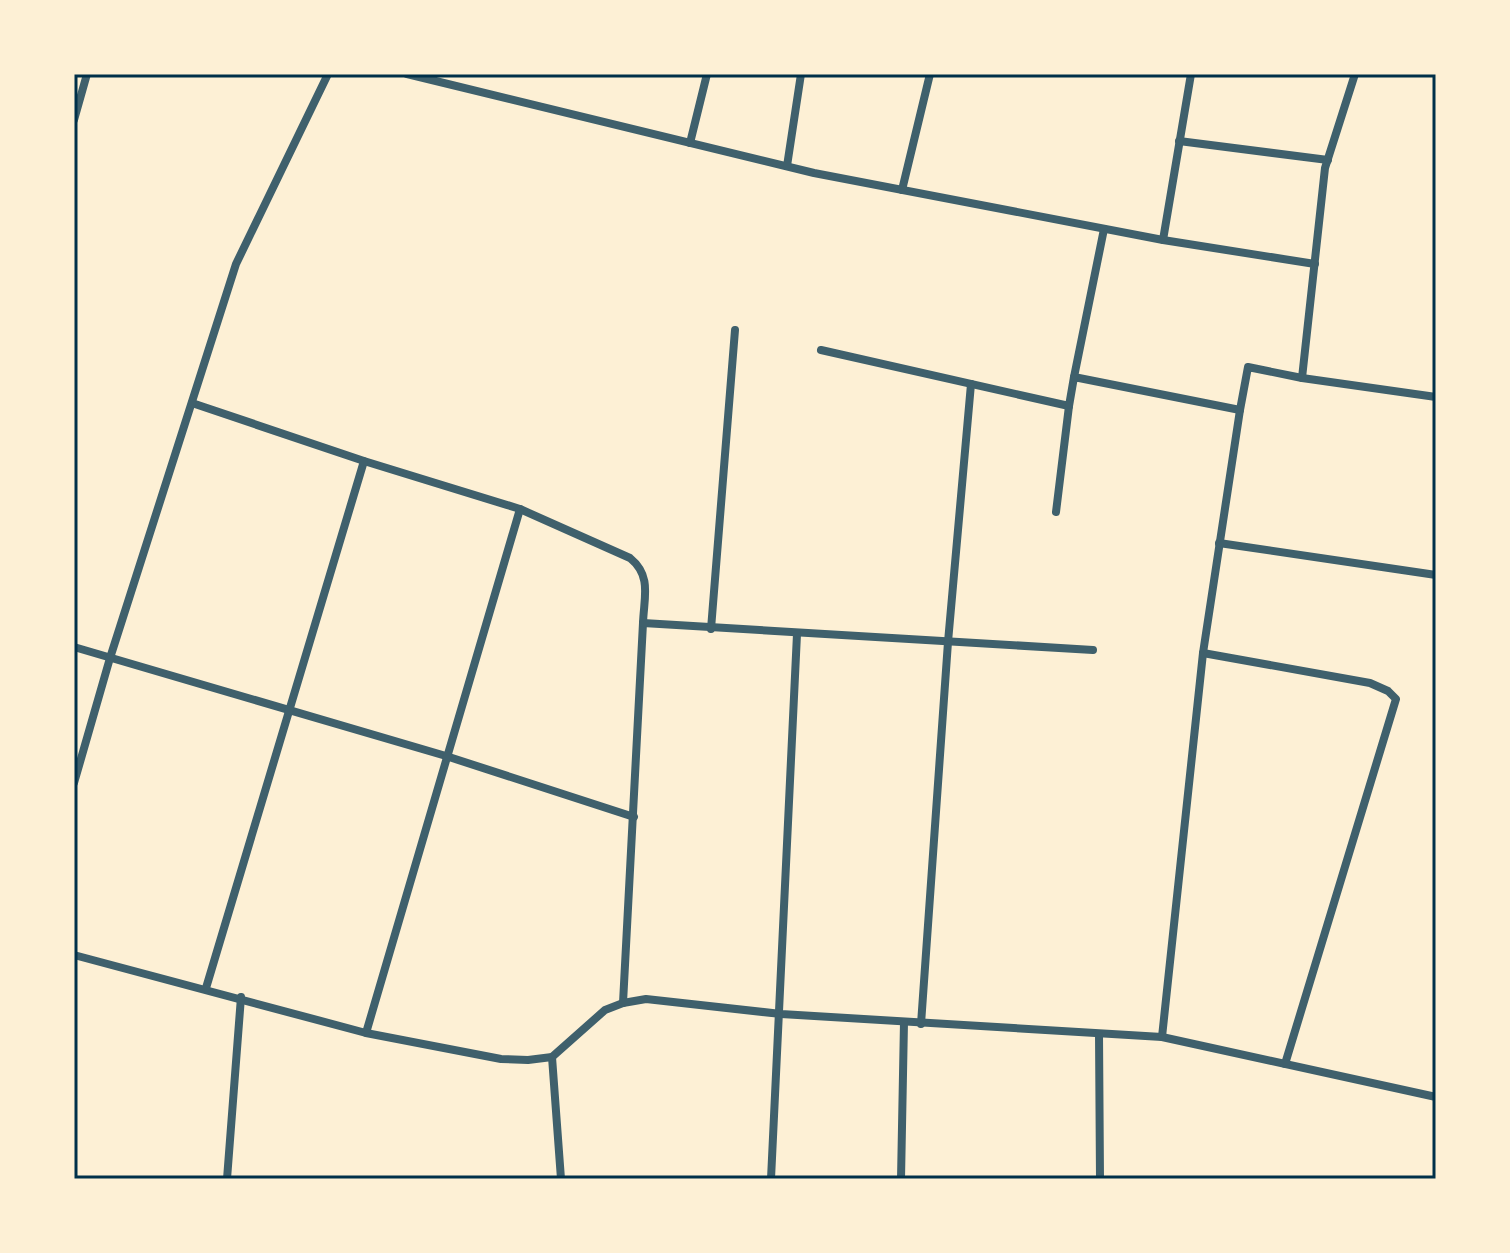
<svg xmlns="http://www.w3.org/2000/svg" width="1510" height="1253" viewBox="0 0 1510 1253" font-family="Montserrat,sans-serif">
  <rect width="100%" height="100%" fill="#fdf0d5"/>
  <g fill="none" stroke-linecap="round" stroke-linejoin="round">
    <g stroke="#3f606c" stroke-width="8">
      <polyline points="407,74 814,173 1163,240 1315,264"/>
      <polyline points="74,120 87,74"/>
      <polyline points="1179,141 1328,160"/>
      <polyline points="690,143 707,74"/>
      <polyline points="787,166 801,74"/>
      <polyline points="902,190 930,74"/>
      <polyline points="1163,240 1191,74"/>
      <polyline points="821,350 1069,406 1074,377 1240,410 1248,367 1302,378 1436,397"/>
      <polyline points="1074,377 1104,229"/>
      <polyline points="1302,378 1325,168 1355,74"/>
      <path d="M192 403 364 461 520 509 630 558C652 576 644 597 643 623L623 1003"/>
      <polyline points="1056,512 1069,406"/>
      <polyline points="1219,543 1436,575"/>
      <polyline points="643,623 1093,650"/>
      <polyline points="711,629 735,330"/>
      <polyline points="74,647 446,756 634,817"/>
      <polyline points="1203,653 1370,683 1388,691 1396,699 1285,1064"/>
      <polyline points="74,783 110,658 236,264 328,74"/>
      <polyline points="74,955 366,1033 501,1059 528,1060 552,1057 605,1010 623,1003 646,999 781,1014 1162,1037 1436,1097"/>
      <polyline points="206,988 364,461"/>
      <polyline points="921,1024 948,642 971,384"/>
      <polyline points="366,1033 520,509"/>
      <polyline points="1099,1034 1100,1179"/>
      <polyline points="1162,1037 1203,653 1240,410"/>
      <polyline points="552,1057 561,1179"/>
      <polyline points="227,1179 241,997"/>
      <polyline points="771,1179 797,634"/>
      <polyline points="901,1179 904,1022"/>
    </g>
  </g>
  <rect width="1510" height="1253" fill="none" stroke="#fdf0d5" stroke-width="152"/>
  <rect x="76" y="76" width="1358" height="1101" fill="none" stroke="#003049" stroke-width="3"/>
</svg>
